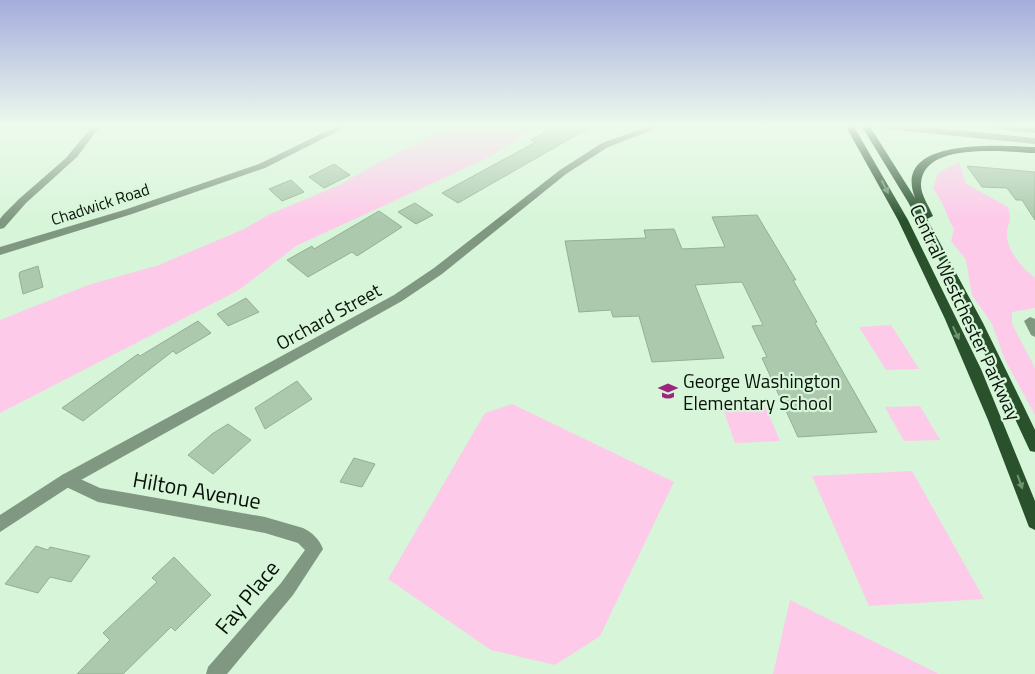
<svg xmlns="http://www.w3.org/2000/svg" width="1035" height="674" viewBox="0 0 1035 674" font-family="'Titillium Web',sans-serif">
  <rect width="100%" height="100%" fill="#d7f5d8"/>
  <g fill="#fecaea">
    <polygon points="455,125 541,125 487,158 296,246 239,290 0,413 0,320 88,285 159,265 244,229 268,215 337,186 393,155"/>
    <path d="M959 161 966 184 1008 207C1013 225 1007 221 1007 234 1007 251 1023 269 1035 278V308L1012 312V324L1035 368V415L1005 360 992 324 972 295 966 260 951 241 954 229C946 215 943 201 933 188L938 174Z"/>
    <polygon points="891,325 919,369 886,370 859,327"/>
    <polygon points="763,401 780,441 735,443 721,403"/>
    <polygon points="512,404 674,482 600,636 555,665 491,650 388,579 485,413"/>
    <polygon points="920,406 940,440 904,441 885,407"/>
    <polygon points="912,471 984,599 869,606 812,476"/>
    <polygon points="790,600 939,674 773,674"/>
  </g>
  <g fill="#acc9ad" stroke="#93af94">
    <polygon points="557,125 594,125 458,203 442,193 536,142 531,140"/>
    <polygon points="334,164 350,175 324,188 309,177"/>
    <polygon points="967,166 1035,172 1035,220 1022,200 1016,200 1007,188 982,187"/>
    <polygon points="291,180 304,192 282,201 269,189"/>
    <polygon points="415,203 433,215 416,224 398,212"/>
    <polygon points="379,211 402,227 357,256 352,252 308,277 287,260 312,246 314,249"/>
    <polygon points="757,215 796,280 793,280 817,322 815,323 877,432 798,437 762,358 767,357 752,326 763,325 742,282 695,285 724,358 652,362 639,316 613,317 611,310 579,312 565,241 646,238 644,230 674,229 682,249 725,247 712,217"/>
    <polygon points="38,266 43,287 23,294 19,275 20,272"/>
    <polygon points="246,298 259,312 228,326 217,314"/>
    <polygon points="198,321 211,333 176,354 173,351 83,421 62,408 138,354 140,356"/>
    <polygon points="297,381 312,399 265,429 255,408"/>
    <polygon points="228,424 251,440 213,474 188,455 212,434"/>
    <polygon points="354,458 375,464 362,487 340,482"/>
    <polygon points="36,546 48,550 50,547 90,556 71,582 50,577 38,593 5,584"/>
    <polygon points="174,557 211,595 175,631 171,627 123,674 77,674 110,640 103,633 157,582 152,578"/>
  </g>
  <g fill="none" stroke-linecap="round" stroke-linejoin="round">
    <g fill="#809781" fill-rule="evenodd">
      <polygon points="0,125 16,125 0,129"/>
      <polygon points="93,125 101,125 77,157 26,203 4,228 0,229 0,219 3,215 19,199 66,158"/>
      <polygon points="339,125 350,125 265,168 132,214 0,255 0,247 124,210 259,164"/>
      <polygon points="1030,317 1035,319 1035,337 1031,335 1024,321"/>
      <path d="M67 473 100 488 265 517 303 528C312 532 320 540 323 549L293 595 227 674H206L208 667 281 583 305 550 298 543 265 533 98 502 62 485 59 480 62 475Z"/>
    </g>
    <g fill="#809781" fill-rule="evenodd">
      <polygon points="653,125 666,125 608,147 566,174 442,274 402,301 72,485 0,532 0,515 62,475 394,295 434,268 560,170 602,143"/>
      <polygon points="873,125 906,125 1035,138 1035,144 877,128"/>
      <polygon points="983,125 1035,127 1035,133 987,128"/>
    </g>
    <g fill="#28512c" fill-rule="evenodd">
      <polygon points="845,125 853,125 908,220 981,369 1035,501 1035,530 1029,527 988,420 945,319 898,220"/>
      <path d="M861 125H869L915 198C891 136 1002 146 1035 147V153C1006 152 924 141 921 183 920 194 929 206 933 216L927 219 983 323 1023 405 1035 430V452L1030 451 951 282 908 202Z"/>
    </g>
  </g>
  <defs><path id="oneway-solid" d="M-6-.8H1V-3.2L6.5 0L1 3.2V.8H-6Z" transform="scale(1.25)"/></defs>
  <g fill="#6e9371">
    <use href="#oneway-solid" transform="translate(885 187) rotate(63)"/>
    <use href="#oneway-solid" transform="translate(956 333) rotate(65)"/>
    <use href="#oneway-solid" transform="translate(1020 482) rotate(70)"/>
  </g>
  <linearGradient id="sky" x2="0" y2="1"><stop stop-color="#a5addc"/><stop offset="0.57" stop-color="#edfaed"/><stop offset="1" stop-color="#edfaed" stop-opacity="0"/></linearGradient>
  <rect width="1035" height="220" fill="url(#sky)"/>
  <defs>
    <g id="school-bare" transform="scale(1.5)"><path d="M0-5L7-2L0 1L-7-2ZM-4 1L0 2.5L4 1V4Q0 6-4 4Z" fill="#9e257e" stroke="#d7f5d8" stroke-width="2.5" paint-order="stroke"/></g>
  </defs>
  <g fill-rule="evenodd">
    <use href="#school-bare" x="668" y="391"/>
  </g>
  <g text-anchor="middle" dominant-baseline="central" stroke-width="4.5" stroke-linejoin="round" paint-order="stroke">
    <g font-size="16" fill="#081209" stroke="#d7f5d8">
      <text transform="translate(100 204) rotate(-18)">Chadwick Road</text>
    </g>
    <g font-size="19" fill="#081209" stroke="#d7f5d8">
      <text transform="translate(966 312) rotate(65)">Central Westchester Parkway</text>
      <text transform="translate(328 316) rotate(-29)">Orchard Street</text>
    </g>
    <g font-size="19" fill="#081209" stroke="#d7f5d8" text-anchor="start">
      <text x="683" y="380">George Washington<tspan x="683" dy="22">Elementary School</tspan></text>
    </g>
    <g font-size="22" fill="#081209" stroke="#d7f5d8">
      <text transform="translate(197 490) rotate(10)">Hilton Avenue</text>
      <text transform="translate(247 597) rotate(-51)">Fay Place</text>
    </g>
  </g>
</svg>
